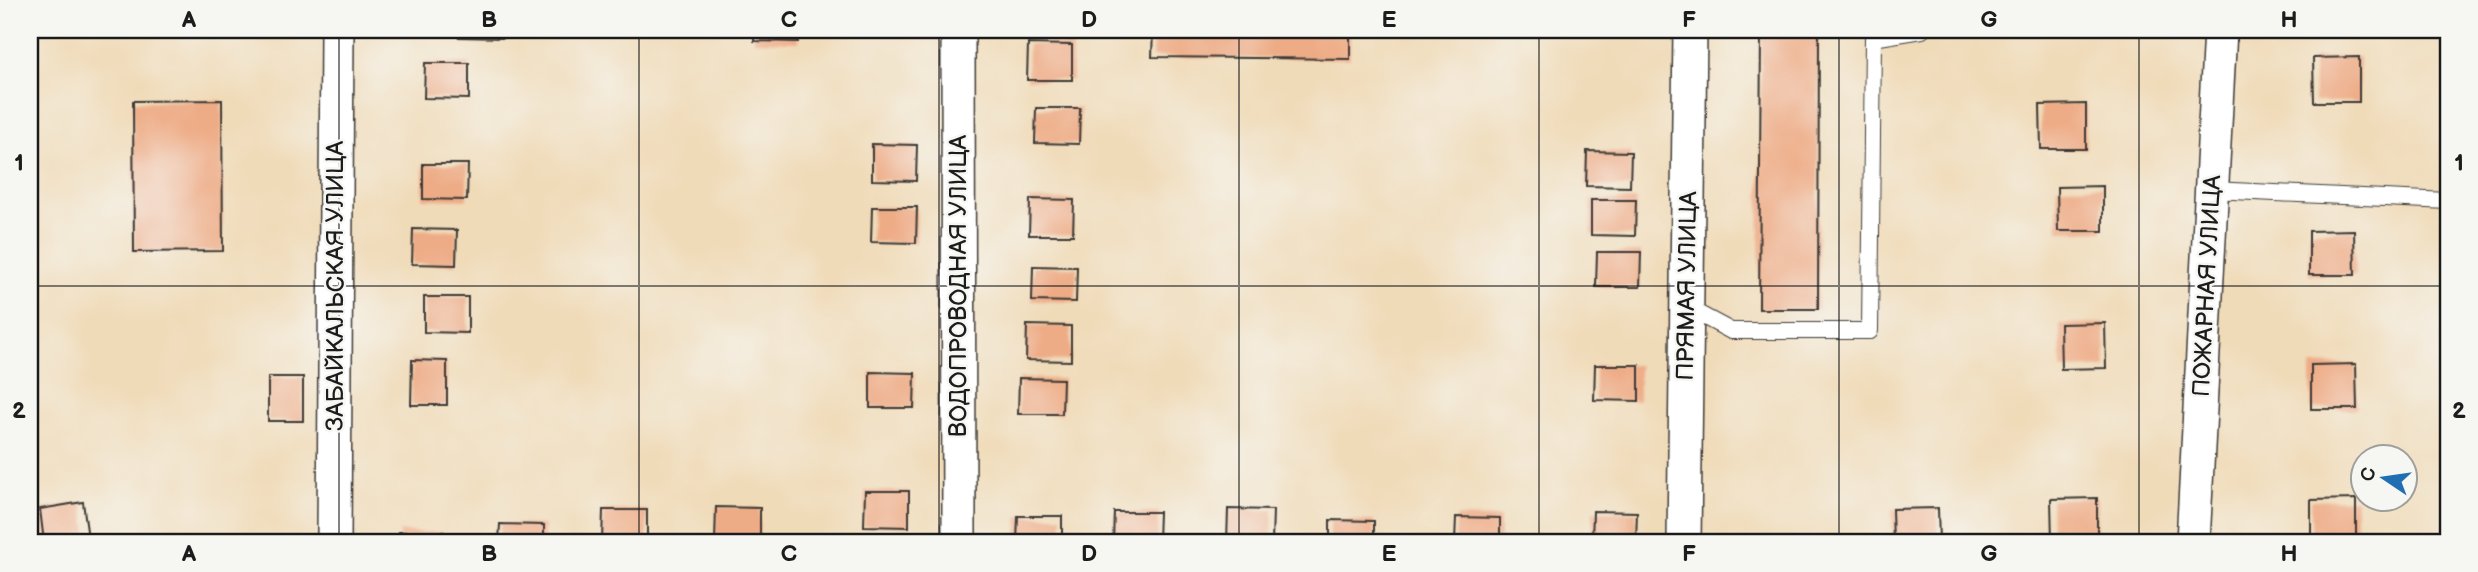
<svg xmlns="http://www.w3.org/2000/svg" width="2478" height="572" viewBox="0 0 2478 572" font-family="'Balsamiq Sans',sans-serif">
  <rect width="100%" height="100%" fill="#f6f6f2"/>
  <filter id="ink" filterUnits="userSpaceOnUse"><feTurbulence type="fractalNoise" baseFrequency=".0143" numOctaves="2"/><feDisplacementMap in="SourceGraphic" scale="14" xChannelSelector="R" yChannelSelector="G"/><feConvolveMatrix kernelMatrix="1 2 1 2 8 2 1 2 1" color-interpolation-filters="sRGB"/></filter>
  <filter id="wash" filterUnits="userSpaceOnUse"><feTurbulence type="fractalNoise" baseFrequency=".00686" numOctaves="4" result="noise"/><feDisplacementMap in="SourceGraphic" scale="28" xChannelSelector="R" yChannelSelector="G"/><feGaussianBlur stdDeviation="1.57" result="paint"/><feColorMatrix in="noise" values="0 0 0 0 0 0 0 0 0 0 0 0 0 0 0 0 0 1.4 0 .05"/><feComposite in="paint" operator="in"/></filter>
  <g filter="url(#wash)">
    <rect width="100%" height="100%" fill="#f0dbb9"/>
    <g id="blocks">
      <g fill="#eeac86">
        <polygon points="458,30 503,30 503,38 458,37"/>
        <polygon points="754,30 798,30 798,42 754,41"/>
        <polygon points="1153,30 1350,30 1350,59 1152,57"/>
        <polygon points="1761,30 1819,30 1818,309 1759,309"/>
        <polygon points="1028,44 1072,45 1072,80 1027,80"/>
        <polygon points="2359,57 2359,102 2314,102 2313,58"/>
        <polygon points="425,63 469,63 469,99 424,98"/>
        <polygon points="222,100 223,251 134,252 133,101"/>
        <polygon points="2086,104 2086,149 2041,149 2040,105"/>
        <polygon points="1036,108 1080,108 1079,144 1035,143"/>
        <polygon points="872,144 917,145 916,181 872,180"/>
        <polygon points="1587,151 1631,152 1630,187 1586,186"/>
        <polygon points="423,164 468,164 467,200 423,199"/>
        <polygon points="2103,186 2103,231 2058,231 2057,187"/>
        <polygon points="1030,199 1074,200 1073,235 1029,235"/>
        <polygon points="1591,200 1636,200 1635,236 1591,235"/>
        <polygon points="872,207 917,207 916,243 871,242"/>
        <polygon points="413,229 457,230 456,265 412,264"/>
        <polygon points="2354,230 2355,275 2309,275 2309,231"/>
        <polygon points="1597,252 1641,252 1640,287 1596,287"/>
        <polygon points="1033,266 1077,267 1076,302 1032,301"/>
        <polygon points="424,297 468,297 468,333 424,332"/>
        <polygon points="2105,323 2106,368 2061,369 2060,324"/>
        <polygon points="1027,325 1071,326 1071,361 1026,360"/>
        <polygon points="412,360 447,361 447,405 411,405"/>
        <polygon points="2356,364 2357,409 2311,409 2311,365"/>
        <polygon points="1595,365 1639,365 1639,401 1594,400"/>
        <polygon points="870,372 915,373 914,408 870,408"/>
        <rect x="268" y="377" width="35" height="44"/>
        <polygon points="1019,378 1063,379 1062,414 1018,414"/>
        <polygon points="865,491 909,491 909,527 864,526"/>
        <polygon points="2097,498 2097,542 2052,542 2051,499"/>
        <polygon points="2356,499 2356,542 2311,542 2311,500"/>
        <polygon points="83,502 88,538 44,542 40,509"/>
        <polygon points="716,507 760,508 760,542 715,542"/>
        <polygon points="1938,508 1939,542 1893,542 1892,509"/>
        <polygon points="1228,509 1273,510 1272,542 1227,542"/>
        <polygon points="603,510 647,510 647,542 602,542"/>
        <polygon points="1593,511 1637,512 1636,542 1592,542"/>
        <polygon points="1114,512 1159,512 1158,542 1113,542"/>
        <polygon points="1018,516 1062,516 1062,542 1017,542"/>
        <polygon points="1456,517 1500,518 1500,542 1455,542"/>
        <polygon points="1330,520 1374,521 1374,542 1330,542"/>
        <polygon points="500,524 544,525 544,542 499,542"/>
        <rect x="399" y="532" width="44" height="10"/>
      </g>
    </g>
  </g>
  <g filter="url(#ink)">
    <use href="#blocks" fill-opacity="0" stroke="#3c3934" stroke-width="2"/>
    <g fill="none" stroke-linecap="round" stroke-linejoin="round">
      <g stroke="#3c3934" stroke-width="18">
        <g id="service">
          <polyline points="2212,190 2448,201"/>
          <polyline points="1686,307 1731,331 1870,331 1873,38 1922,30"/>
        </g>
      </g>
      <g stroke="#3c3934" stroke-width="36">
        <g id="minor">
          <polyline points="958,30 959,542"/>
          <polyline points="334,542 337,30"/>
          <polyline points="1684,542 1690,30"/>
          <polyline points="2193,542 2220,30"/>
        </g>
      </g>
      <use href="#service" stroke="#fff" stroke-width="16"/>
      <use href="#minor" stroke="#fff" stroke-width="33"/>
    </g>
  </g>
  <path fill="none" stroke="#1c1c1c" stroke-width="2" stroke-opacity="0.55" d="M339 30V542M639 30V542M939 30V542M1239 30V542M1539 30V542M1839 30V542M2139 30V542M30 286H2448"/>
  <g text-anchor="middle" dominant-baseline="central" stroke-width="5" stroke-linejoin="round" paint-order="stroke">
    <g font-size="24" fill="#1c1c1c" stroke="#f6f6f2">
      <text transform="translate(335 286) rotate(-90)">ЗАБАЙКАЛЬСКАЯ УЛИЦА</text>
      <text transform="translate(958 286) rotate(-90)">ВОДОПРОВОДНАЯ УЛИЦА</text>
      <text transform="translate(1687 286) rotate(-89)">ПРЯМАЯ УЛИЦА</text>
      <text transform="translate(2207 286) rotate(-87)">ПОЖАРНАЯ УЛИЦА</text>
    </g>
  </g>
  <rect width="2478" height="572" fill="none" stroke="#f6f6f2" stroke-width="77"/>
  <g transform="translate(2384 478) rotate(283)"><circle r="33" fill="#f6f6f2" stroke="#9f9f9c" stroke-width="2"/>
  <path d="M0-5L12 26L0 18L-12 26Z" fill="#1f6fb2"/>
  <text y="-10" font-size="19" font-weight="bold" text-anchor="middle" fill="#1c1c1c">С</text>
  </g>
  <rect x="38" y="38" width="2402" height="496" fill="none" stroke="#1c1c1c" stroke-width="2.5"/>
  <g font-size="23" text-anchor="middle" font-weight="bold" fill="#1c1c1c">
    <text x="189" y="27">A</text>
    <text x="489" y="27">B</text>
    <text x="789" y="27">C</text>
    <text x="1089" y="27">D</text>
    <text x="1389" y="27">E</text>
    <text x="1689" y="27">F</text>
    <text x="1989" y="27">G</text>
    <text x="2289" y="27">H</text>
    <text x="19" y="170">1</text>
    <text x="2459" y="170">1</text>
    <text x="19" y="418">2</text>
    <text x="2459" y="418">2</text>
    <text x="189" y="561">A</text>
    <text x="489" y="561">B</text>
    <text x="789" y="561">C</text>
    <text x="1089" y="561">D</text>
    <text x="1389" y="561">E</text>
    <text x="1689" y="561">F</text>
    <text x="1989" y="561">G</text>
    <text x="2289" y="561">H</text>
  </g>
</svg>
